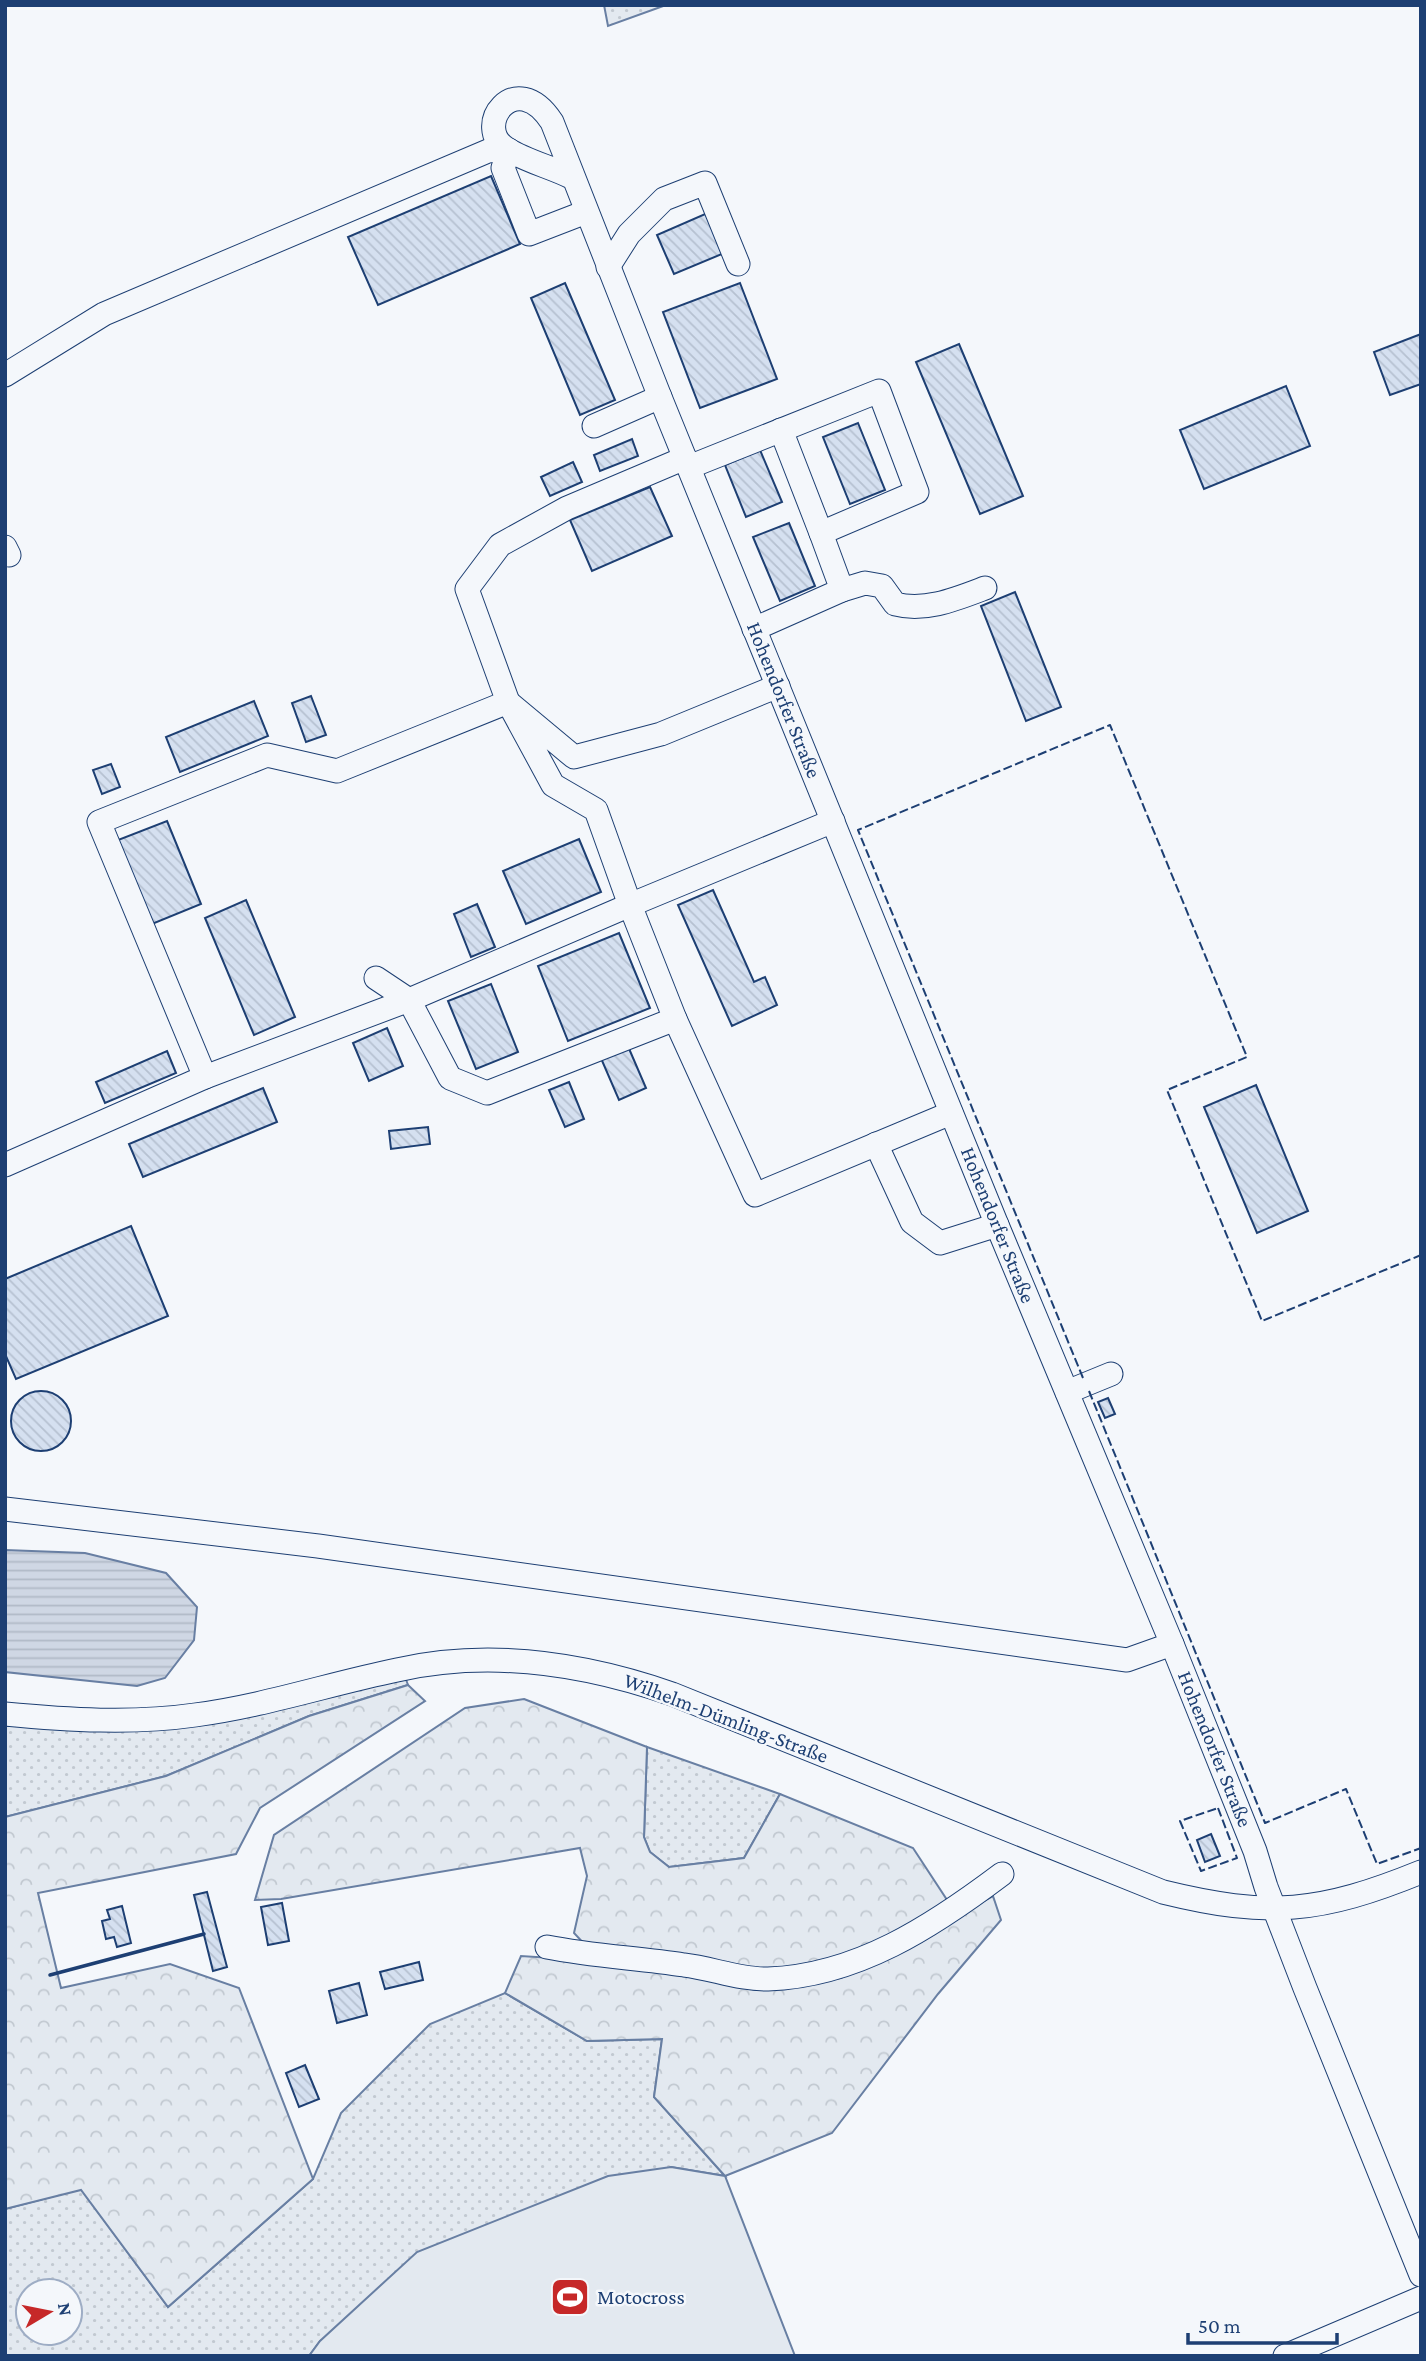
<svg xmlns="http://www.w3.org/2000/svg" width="1426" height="2361" viewBox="0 0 1426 2361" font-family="'Crimson Pro',serif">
  <defs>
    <pattern id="grass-dots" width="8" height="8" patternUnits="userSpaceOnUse" patternTransform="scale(1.75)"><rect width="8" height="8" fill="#e3e9f0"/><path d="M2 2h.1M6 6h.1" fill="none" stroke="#c2c9d1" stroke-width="1.8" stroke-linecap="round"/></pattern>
    <pattern id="forest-crowns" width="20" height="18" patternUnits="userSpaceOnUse" patternTransform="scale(1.75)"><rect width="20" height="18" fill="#e3e9f0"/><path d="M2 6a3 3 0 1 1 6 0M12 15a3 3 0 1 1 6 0" fill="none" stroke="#c2c9d1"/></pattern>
    <pattern id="water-rules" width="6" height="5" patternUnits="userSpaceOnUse" patternTransform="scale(1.75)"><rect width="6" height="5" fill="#cfd7e4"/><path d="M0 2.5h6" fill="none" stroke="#b1bac7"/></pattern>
    <pattern id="building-back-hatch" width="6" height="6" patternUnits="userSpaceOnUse" patternTransform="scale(1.75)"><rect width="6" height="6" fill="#d5e0f0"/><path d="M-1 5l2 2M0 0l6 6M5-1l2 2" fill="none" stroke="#b6c1d1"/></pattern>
  </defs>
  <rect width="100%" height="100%" fill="#f4f7fb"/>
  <g fill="url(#grass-dots)" stroke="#687fa3" stroke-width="2" fill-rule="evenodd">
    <polygon points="604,5 666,5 608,26"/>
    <polygon points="403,1671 408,1685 309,1716 166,1776 5,1817 5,1726 204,1722"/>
    <polygon points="647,1747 780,1794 744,1858 669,1867 650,1852 644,1837"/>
    <path d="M505 1993 587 2041 662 2039 654 2097 725 2176 671 2167 320 2341 309 2356H5V2209L81 2189 168 2307 313 2179 341 2113 430 2024ZM28 2291H70V2333H28Z"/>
  </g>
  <g fill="url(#forest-crowns)" stroke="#687fa3" stroke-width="2">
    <polygon points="408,1685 425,1701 260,1808 236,1854 38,1893 61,1988 170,1964 239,1988 313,2179 168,2307 81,2190 5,2209 5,1817 166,1776 309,1716"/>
    <polygon points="524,1699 647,1747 644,1837 650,1852 669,1867 744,1858 780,1794 913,1848 951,1906 897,1941 768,1976 588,1948 574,1933 587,1876 580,1848 281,1899 255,1900 274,1835 465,1708"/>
    <polygon points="993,1896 1001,1920 938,1994 832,2133 725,2176 654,2097 662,2039 587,2041 505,1993 521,1956 645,1964 756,1990 841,1978"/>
  </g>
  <polygon fill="#e3e9f0" stroke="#687fa3" stroke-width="2" points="671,2167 725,2176 795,2356 309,2356 320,2341 417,2252 608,2176"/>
  <polygon fill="url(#water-rules)" stroke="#687fa3" stroke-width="2" points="5,1550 85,1553 166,1573 197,1607 194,1640 165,1678 137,1686 5,1672"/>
  <g fill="url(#building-back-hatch)" stroke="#1d3f73" stroke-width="2">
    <polygon points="491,176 520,244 378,305 348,237"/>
    <polygon points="712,211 729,251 674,274 657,235"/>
    <polygon points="565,283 615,400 580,415 531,298"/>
    <polygon points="740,283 777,379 700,408 663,312"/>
    <polygon points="1421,334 1421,384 1390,395 1374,352"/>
    <polygon points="959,344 1023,496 980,514 916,362"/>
    <polygon points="1286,386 1310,446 1204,489 1180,430"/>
    <polygon points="858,423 885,490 850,504 823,437"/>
    <polygon points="632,439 638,456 600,471 594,455"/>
    <polygon points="760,450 782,502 746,517 725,465"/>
    <polygon points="573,462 582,482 550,496 541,477"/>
    <polygon points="650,487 672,536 592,571 570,520"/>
    <polygon points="789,523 815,586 780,601 753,537"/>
    <polygon points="1015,592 1061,707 1026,721 981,606"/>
    <polygon points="311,696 326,735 306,742 292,703"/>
    <polygon points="254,701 268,736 180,772 166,737"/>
    <polygon points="111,764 120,787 102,794 93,770"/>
    <polygon points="167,821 201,904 152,924 118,840"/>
    <polygon points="579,839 601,892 526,924 503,871"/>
    <polygon points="713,890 754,982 765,977 777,1005 732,1026 678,905"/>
    <polygon points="246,900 295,1017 254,1035 205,918"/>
    <polygon points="477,904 495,947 471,957 454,914"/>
    <polygon points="619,933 650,1008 568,1041 538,966"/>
    <polygon points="491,984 518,1052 476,1069 448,1001"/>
    <polygon points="387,1028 403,1066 369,1081 353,1043"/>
    <polygon points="627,1044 646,1088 619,1100 600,1056"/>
    <polygon points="167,1051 176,1073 105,1103 96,1082"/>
    <polygon points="569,1082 584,1119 565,1127 549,1090"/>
    <polygon points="1256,1085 1308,1211 1257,1233 1204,1107"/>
    <polygon points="263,1088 277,1122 143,1177 129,1144"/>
    <polygon points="428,1127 430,1144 391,1149 389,1131"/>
    <polygon points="131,1226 168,1316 16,1379 5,1354 5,1279"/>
    <circle cx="41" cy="1421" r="30"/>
    <polygon points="1108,1398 1115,1414 1105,1418 1098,1402"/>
    <polygon points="1211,1834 1220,1856 1205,1862 1197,1840"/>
    <polygon points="207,1892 227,1967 213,1971 194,1895"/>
    <polygon points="282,1903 289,1941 268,1945 261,1907"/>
    <polygon points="122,1906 131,1943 117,1947 114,1937 106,1939 102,1921 110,1919 107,1910"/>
    <polygon points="419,1962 423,1980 385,1989 380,1972"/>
    <polygon points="359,1983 367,2015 337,2023 329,1991"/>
    <polygon points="305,2065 319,2099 299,2107 286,2073"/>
  </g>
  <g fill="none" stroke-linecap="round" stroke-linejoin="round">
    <g stroke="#1d3f73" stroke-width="25">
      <g id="minor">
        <polyline points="509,150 503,168 529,234 586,212"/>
        <path d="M571 177C551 167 526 161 507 149 471 128 515 65 552 122L660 397 997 1225 1172 1644 1255 1851 1266 1887 1305 1988 1421 2275"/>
        <polyline points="608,267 629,234 664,199 705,183 738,264"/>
        <polyline points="5,375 104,314 488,151 505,149"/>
        <polyline points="594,426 660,397"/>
        <polyline points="781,430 821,533"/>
        <polyline points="689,467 879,391 917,492 821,533 842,590 754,629"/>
        <polyline points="5,547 9,555"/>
        <path d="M842 590 865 583 882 586 895 604C925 612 956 599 985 588"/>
        <polyline points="778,686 661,734 574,757 508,702 553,785 596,810 630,905 833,821"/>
        <polyline points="376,978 409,1000 450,1078 487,1093 675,1019"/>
        <polyline points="205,1077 409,1000 630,905 675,1019 755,1195 951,1113"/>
        <polyline points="876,1144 912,1222 940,1243 997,1225"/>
        <polyline points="5,1165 205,1077 99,822 267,755 337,771 508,702 467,589 500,545 567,508 685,458"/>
        <polyline points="1067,1392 1111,1374"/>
        <polyline points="5,1509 318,1546 1127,1660 1172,1644"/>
        <path d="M5 1714C68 1720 133 1724 195 1715 264 1706 329 1684 397 1670 490 1649 583 1663 672 1694L1163 1892C1269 1918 1320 1913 1421 1872"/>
        <path d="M547 1947C592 1956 638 1958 684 1965 711 1968 741 1980 768 1979 857 1976 933 1926 1002 1874"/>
        <polyline points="1285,2356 1421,2298"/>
      </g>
    </g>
    <use href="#minor" stroke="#f4f7fb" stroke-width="23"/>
    <g stroke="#1d3f73" stroke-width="2" stroke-dasharray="9 3.5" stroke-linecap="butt">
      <polyline points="1083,1378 858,830 1110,725 1247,1057 1167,1090 1262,1321 1421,1255"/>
      <polyline points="1089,1391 1265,1823 1346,1789 1377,1864 1421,1848"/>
      <polygon points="1218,1808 1237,1858 1201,1871 1180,1821"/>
    </g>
    <polyline stroke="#1d3f73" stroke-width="3.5" points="50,1975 204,1934"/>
  </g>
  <defs>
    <g id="stadium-square" transform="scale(2.0125)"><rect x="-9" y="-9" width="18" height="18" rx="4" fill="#c62828" stroke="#f4f7fb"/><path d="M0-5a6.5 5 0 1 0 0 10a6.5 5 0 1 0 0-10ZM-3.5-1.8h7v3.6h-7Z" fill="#fff"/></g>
  </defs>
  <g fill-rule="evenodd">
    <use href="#stadium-square" x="570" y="2297"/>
  </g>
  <g text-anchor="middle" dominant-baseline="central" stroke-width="5" stroke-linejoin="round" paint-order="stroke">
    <g font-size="21" fill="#1d3f73" stroke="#f4f7fb">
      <text transform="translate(784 700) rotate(68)">Hohendorfer Straße</text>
      <text transform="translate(998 1225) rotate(68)">Hohendorfer Straße</text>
      <text transform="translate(726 1718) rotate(21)">Wilhelm-Dümling-Straße</text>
      <text transform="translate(1215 1749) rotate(68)">Hohendorfer Straße</text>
    </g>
    <g font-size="21" fill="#1d3f73" stroke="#f4f7fb" text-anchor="start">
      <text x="597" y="2297">Motocross</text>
    </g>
  </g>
  <rect width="1426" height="2361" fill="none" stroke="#1d3f73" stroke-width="14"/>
  <g transform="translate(49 2312) rotate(80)"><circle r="33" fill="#f4f7fb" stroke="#9eadc5" stroke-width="2"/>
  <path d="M0-5L12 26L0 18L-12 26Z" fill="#c62828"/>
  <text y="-10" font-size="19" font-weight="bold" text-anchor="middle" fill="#1d3f73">N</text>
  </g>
  <path d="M1188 2333v10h149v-10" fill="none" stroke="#1d3f73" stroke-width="3.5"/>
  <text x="1198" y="2333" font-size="21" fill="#1d3f73" stroke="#f4f7fb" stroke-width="5" paint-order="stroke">50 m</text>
</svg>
